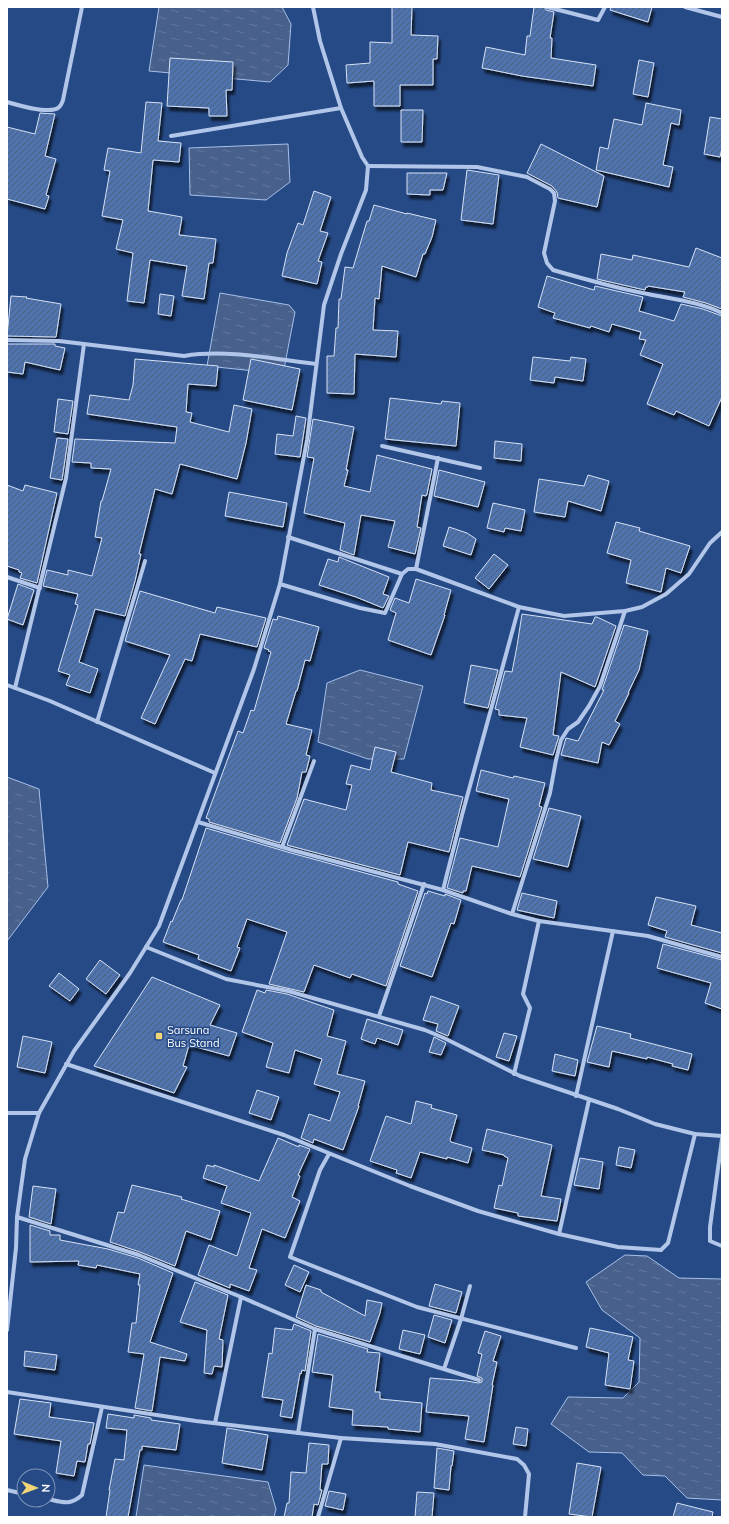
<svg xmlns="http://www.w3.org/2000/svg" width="729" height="1524" viewBox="0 0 729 1524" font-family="Mulish,sans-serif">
  <defs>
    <pattern id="water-ripples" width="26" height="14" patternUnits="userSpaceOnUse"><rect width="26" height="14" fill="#48618c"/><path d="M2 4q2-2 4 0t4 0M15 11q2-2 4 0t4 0" fill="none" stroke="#63799d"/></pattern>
    <pattern id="building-hatch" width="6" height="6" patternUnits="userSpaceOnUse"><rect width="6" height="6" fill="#4f73ae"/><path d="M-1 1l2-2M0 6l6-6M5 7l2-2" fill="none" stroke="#4d5e78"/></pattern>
    <filter id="shadow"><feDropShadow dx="2.5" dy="4.5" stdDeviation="1" flood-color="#0009"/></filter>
  </defs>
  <rect width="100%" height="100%" fill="#264a86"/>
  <g fill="url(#water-ripples)" stroke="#a6c0e9">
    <polygon points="159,7 282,7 291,24 288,65 270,82 149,71"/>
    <polygon points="288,144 290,182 266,200 190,195 189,148"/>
    <polygon points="220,293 289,305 295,312 283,374 207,366"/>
    <polygon points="360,670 423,686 404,759 368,759 318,742 327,683"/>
    <polygon points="7,777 39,789 48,887 7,941"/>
    <polygon points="625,1255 647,1256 679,1278 722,1279 722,1500 687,1498 665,1476 643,1475 622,1453 589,1452 551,1424 568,1397 623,1398 639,1382 640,1338 602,1310 586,1282"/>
    <polygon points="144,1465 268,1482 276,1509 274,1517 136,1517"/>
  </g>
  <g fill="url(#building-hatch)" stroke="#d5e2f6" filter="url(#shadow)">
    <polygon points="392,7 412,7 411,35 438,36 437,59 433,59 433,85 400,85 400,106 374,106 374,81 347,83 346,65 370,63 370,42 392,43"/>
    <polygon points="534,7 544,7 546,10 554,12 550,38 552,38 551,58 596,65 593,86 522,76 482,68 486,47 525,55 527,36 530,36"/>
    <polygon points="611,7 652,7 648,22 610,10"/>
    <polygon points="170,58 233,62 232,90 226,90 227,116 209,116 209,108 167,106"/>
    <polygon points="639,60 654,63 648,97 633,94"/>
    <polygon points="146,102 162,103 158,141 181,143 179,162 153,160 148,211 182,217 179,235 216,239 213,263 209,263 204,299 182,296 187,266 150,260 144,303 127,301 133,253 116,249 123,220 102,216 110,171 104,170 108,148 141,153"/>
    <polygon points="646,103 681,110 679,125 671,123 663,165 673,167 669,187 596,170 600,147 608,149 614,119 642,125"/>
    <polygon points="401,110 423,110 422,142 401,142"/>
    <polygon points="40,113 55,114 45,156 56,159 46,195 49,196 45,209 7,199 7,127 35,134"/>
    <polygon points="710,117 722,119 722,148 720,157 704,154"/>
    <polygon points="541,144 604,176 597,207 558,198 557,192 552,186 527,173"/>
    <polygon points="467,170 499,175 493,224 461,220"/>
    <polygon points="407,173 447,173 443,190 430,190 430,195 407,194"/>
    <polygon points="314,191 331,197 320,231 328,233 318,261 322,262 317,284 282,276 287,253 298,223 303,225"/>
    <polygon points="374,205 407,214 407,213 436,220 432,237 425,254 423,254 416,277 382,266 379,299 375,298 373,330 398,331 396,357 355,354 354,394 327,393 327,356 334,356 336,328 338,328 339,299 341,299 345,267 353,268 367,221 369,221"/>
    <polygon points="696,248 722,258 722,309 706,303 683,297 685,292 648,286 648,287 646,287 645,290 597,279 601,254 632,260 633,255 689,267"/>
    <polygon points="547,276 594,290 595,286 643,297 639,311 674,321 681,304 703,309 722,316 722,397 709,426 676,411 674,415 647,404 663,364 640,355 646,340 639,339 641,332 612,324 609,332 591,326 590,328 553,318 555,313 538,307"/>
    <polygon points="160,294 174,296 171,316 158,314"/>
    <polygon points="11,296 27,297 26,298 61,304 56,337 7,336"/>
    <polygon points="7,344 55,344 55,346 65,348 60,370 25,362 23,374 7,372"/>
    <polygon points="533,357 570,361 571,357 586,359 583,381 555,377 554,383 530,380"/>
    <polygon points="135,359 218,366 216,386 188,384 186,412 192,413 190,422 229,432 234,405 252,409 246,443 237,479 180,464 172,494 155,489 139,554 141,554 135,581 125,616 95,609 79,662 98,669 90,693 66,685 70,675 58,671 78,605 75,604 78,594 43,586 47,570 68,575 68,570 92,576 102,538 95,537 101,501 102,501 111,469 91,468 91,463 72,462 75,439 175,443 177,427 87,414 90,395 129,400 133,385"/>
    <polygon points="251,359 300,369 292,410 243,400"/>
    <polygon points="390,398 441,404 442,401 460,403 456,446 385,439"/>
    <polygon points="58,399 73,401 68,434 54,432"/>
    <polygon points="296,416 306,418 300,457 275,454 277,434 293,436"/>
    <polygon points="313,419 354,427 346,470 348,470 344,486 370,492 377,455 432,469 427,494 426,496 422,495 417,527 421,528 415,554 388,547 395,521 361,515 354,555 340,550 345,523 304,513 314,458 307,457"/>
    <polygon points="57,438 68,439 62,480 50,478"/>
    <polygon points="495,441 522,444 521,461 494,458"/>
    <polygon points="439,470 485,482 478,507 434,496"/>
    <polygon points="588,475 609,481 601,511 568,501 565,517 534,512 539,479 584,486"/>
    <polygon points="7,485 23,491 25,485 57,493 37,583 20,578 22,573 19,572 19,570 7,566"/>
    <polygon points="229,492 287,503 283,527 225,516"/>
    <polygon points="493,503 525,510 521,531 505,528 504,532 487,528"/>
    <polygon points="616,522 640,528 639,531 690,546 681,573 666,568 661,592 626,583 631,560 607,553"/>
    <polygon points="449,527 467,533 476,539 471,555 443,546"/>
    <polygon points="494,554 508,565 489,589 475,578"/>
    <polygon points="339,557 389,577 383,594 389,596 383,608 356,597 319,585 328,559 338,562"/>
    <polygon points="416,579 451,590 444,615 445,615 431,655 388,640 396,613 390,610 395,598 409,603"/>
    <polygon points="18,584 34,590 23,625 7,619"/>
    <polygon points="140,591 215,613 217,607 266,618 257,647 200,634 192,661 185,659 155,724 141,718 170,655 125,641"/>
    <polygon points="522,614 592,624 595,617 597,617 616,626 595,687 561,672 553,735 559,736 553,755 520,747 527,718 499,715 499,710 495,709 505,671 512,672 517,646"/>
    <polygon points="278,616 319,627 310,661 305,660 297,691 296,691 286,724 312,730 306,755 310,756 306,772 302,772 297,798 280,843 209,822 209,819 206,818 238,731 243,733 251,710 254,711 271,652 268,651 269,650 264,648 273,619 277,620"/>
    <polygon points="624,625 648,631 639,670 628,693 629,693 615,721 620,724 609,745 602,742 598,763 561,755 566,738 578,741 604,690 602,690"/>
    <polygon points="471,665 498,670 488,708 464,703"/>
    <polygon points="375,747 396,752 391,772 432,783 431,790 463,797 449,852 408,842 400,875 287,845 304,799 346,810 352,785 346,784 351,765 370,770"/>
    <polygon points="481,770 513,778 514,776 545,783 539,806 542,807 520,877 472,866 466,891 463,891 463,893 447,888 460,838 498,847 509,799 476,791"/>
    <polygon points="549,808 581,816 568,867 533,859"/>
    <polygon points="206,828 291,853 398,882 398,884 418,891 386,986 352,974 350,978 314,965 304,992 269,984 287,932 247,919 237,947 240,948 231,971 198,959 199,955 163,942 171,921 172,922 181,900 182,900"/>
    <polygon points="428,891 445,896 445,894 461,900 454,924 451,923 432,977 400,966 425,893 427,894"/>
    <polygon points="522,893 557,901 554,918 517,910"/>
    <polygon points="656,897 696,906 691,925 722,933 722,953 665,937 667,931 648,925"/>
    <polygon points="663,944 722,960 722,1009 705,1003 711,983 657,968"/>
    <polygon points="100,960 120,975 106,994 86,979"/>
    <polygon points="59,973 79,989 70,1001 49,986"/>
    <polygon points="152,977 220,1005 210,1025 237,1033 229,1056 189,1045 183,1066 187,1067 174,1093 94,1066"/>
    <polygon points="257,990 265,993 266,990 287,994 334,1010 327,1036 346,1041 337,1074 365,1081 358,1106 359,1106 343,1150 314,1139 313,1143 301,1138 309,1114 330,1121 340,1092 314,1084 322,1059 295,1050 289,1073 266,1067 273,1043 242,1032"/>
    <polygon points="431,996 459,1006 448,1036 436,1031 438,1024 423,1020"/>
    <polygon points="367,1019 403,1030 398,1045 377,1038 375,1044 361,1039"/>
    <polygon points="597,1026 631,1034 630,1038 692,1054 688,1070 672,1066 673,1064 647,1057 647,1059 612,1051 609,1067 587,1062"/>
    <polygon points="504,1033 517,1036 509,1061 496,1057"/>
    <polygon points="23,1036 52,1042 45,1073 17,1067"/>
    <polygon points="434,1037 446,1043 441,1055 429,1052"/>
    <polygon points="555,1054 578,1060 575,1076 552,1071"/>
    <polygon points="257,1090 279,1097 271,1120 249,1113"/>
    <polygon points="416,1101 432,1105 431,1108 457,1115 450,1140 451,1142 472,1148 468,1163 447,1157 447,1159 420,1152 411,1178 396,1173 397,1170 370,1161 386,1116 411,1124"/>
    <polygon points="487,1129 552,1145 541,1196 561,1199 557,1221 518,1216 518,1213 494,1208 499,1185 502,1186 508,1158 504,1156 504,1155 482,1150"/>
    <polygon points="278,1138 299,1147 299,1145 310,1149 298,1175 300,1176 292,1197 300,1201 285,1238 262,1229 249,1268 257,1270 249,1291 230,1284 230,1288 198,1275 209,1245 237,1256 251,1213 221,1203 227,1186 203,1178 207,1165 214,1167 214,1165 259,1181"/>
    <polygon points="619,1147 635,1150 631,1168 616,1165"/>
    <polygon points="580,1158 603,1162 599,1189 574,1185"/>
    <polygon points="132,1185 182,1197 181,1199 220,1211 211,1240 186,1231 175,1266 140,1252 110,1242 118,1212 124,1213"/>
    <polygon points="33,1186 56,1189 51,1224 29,1217"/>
    <polygon points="30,1225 50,1231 50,1235 60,1235 60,1240 108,1249 138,1258 173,1273 150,1342 187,1354 185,1361 160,1357 152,1411 135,1408 144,1354 128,1352 132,1323 136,1323 140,1285 138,1285 140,1274 97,1265 96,1268 78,1265 79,1261 30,1262"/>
    <polygon points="294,1265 309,1272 300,1292 285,1285"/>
    <polygon points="195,1282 228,1295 219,1339 223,1340 222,1367 214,1366 212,1374 204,1373 207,1330 180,1322"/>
    <polygon points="435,1284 462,1292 456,1313 429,1306"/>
    <polygon points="306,1285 321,1290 321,1292 365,1316 367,1300 382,1303 380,1313 370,1342 316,1326 296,1317"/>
    <polygon points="434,1315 452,1320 445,1343 428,1337"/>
    <polygon points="294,1324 311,1331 305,1371 302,1370 301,1374 300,1373 292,1418 280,1416 283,1400 262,1397 269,1353 272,1354 275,1328 292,1330"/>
    <polygon points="590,1328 633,1337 628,1360 634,1361 630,1389 605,1385 609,1353 586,1347"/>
    <polygon points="403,1330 425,1335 420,1354 399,1349"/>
    <polygon points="485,1331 501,1336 493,1361 497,1362 492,1385 493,1385 484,1442 465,1439 469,1416 426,1412 430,1378 467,1381 478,1383 482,1382 482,1378 477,1376 482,1354 478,1353"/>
    <polygon points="318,1334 368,1349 367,1352 380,1353 375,1392 380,1392 380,1399 422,1403 420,1432 388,1429 388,1427 352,1425 353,1410 329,1407 333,1375 312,1372"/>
    <polygon points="25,1351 57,1355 55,1370 24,1366"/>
    <polygon points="20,1399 51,1403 49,1417 94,1423 90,1444 88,1444 85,1462 77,1461 74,1476 56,1473 61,1441 14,1434"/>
    <polygon points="108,1414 134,1418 134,1415 151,1418 151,1420 180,1424 176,1450 142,1446 142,1450 140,1450 128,1517 106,1517 110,1490 109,1490 115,1459 124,1460 127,1430 106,1428"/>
    <polygon points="516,1427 528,1429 526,1446 513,1444"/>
    <polygon points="227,1428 268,1435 262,1470 222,1463"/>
    <polygon points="309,1443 329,1445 328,1464 322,1464 320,1490 322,1490 318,1505 314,1504 312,1517 284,1517 287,1503 289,1503 291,1472 306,1473"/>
    <polygon points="437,1448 454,1451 452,1466 451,1466 449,1490 434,1488"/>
    <polygon points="577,1463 601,1467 592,1517 569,1514"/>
    <polygon points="329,1491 346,1494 343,1510 325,1506"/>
    <polygon points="417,1492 434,1493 432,1517 415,1517"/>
    <polygon points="677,1503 713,1512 712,1517 673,1517"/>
  </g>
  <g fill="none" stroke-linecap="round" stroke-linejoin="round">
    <g stroke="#b1c6e8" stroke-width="4">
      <polyline points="547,7 598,20 605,7"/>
      <polyline points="685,7 722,17"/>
      <path d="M7 102C17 105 49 114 58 108 61 106 62 103 63 100L82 7"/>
      <polyline points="171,136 341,108"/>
      <path d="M368 166 477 167 527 177 550 189 554 193 555 201 544 253 547 263 553 270C584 279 615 288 648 294 672 299 700 302 722 313"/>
      <path d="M7 340 59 341 184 356C227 349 273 359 316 364"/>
      <polyline points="382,446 480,468"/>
      <polyline points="288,537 402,574"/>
      <polyline points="416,569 438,458"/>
      <polyline points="7,577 40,588"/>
      <polyline points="280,584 360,608 385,613 402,574 408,569 416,569 519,607 564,616 625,611 642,607 666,594 689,574 710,543 722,532"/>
      <polyline points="7,685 50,701 215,773"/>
      <polyline points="15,688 66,478 84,344"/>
      <polyline points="97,722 145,561"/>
      <polyline points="198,822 292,850 443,890 512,914 539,921 648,936 722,957"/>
      <polyline points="282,847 314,761"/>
      <polyline points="443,890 462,815 519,607"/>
      <polyline points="512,914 550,793 556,760 561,740 568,729 578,722 589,706 600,686 625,611"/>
      <polyline points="146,947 226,979 288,991 425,1030 444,1038 520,1076 618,1109 655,1124 695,1134 722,1136"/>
      <polyline points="379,1016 424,884"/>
      <polyline points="66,1064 284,1135 410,1186 478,1211 559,1234 618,1247 661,1250 668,1243 695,1134"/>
      <polyline points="514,1074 530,1008 523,994 539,921"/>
      <polyline points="576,1096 613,931"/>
      <polyline points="7,1113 39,1113"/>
      <polyline points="722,1139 710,1227 710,1241 722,1246"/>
      <polyline points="329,1154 320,1170 290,1257 417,1307 576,1348"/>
      <polyline points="17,1217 139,1255 241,1297"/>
      <polyline points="559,1234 589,1100"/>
      <polyline points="315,1329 479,1380"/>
      <polyline points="7,1330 16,1248 17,1217 25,1159 39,1113 74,1051 130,973 159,926 254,669 280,584 307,440 324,305 341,254 366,190 368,166 362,157 341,108 320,41 313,7"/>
      <polyline points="444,1369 461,1319 470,1286"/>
      <polyline points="7,1392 196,1421 341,1438"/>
      <polyline points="215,1423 241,1297 315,1329 298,1433"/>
      <polyline points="7,1490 24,1494"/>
      <path d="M48 1499C62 1502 70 1506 82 1495L102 1407"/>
      <polyline points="318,1517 341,1438 435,1444 517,1459 524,1465 529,1474 525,1517"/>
    </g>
  </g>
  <rect fill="#f1d576" stroke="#264a86" stroke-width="1.5" x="155" y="1032" width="8" height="8" rx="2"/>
  <g text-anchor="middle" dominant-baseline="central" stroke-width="3" stroke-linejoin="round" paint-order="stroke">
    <g font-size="11" fill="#fff" stroke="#264a86" text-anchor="start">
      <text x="167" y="1030">Sarsuna<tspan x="167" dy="13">Bus Stand</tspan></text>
    </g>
  </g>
  <rect width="729" height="1524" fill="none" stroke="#ffffff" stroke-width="16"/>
  <g transform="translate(36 1488) rotate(91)"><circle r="19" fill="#264a86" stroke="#7d92b6"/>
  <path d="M0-3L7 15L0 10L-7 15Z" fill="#f1d576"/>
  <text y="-6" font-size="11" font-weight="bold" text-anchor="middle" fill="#ffffff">N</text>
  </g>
</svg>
